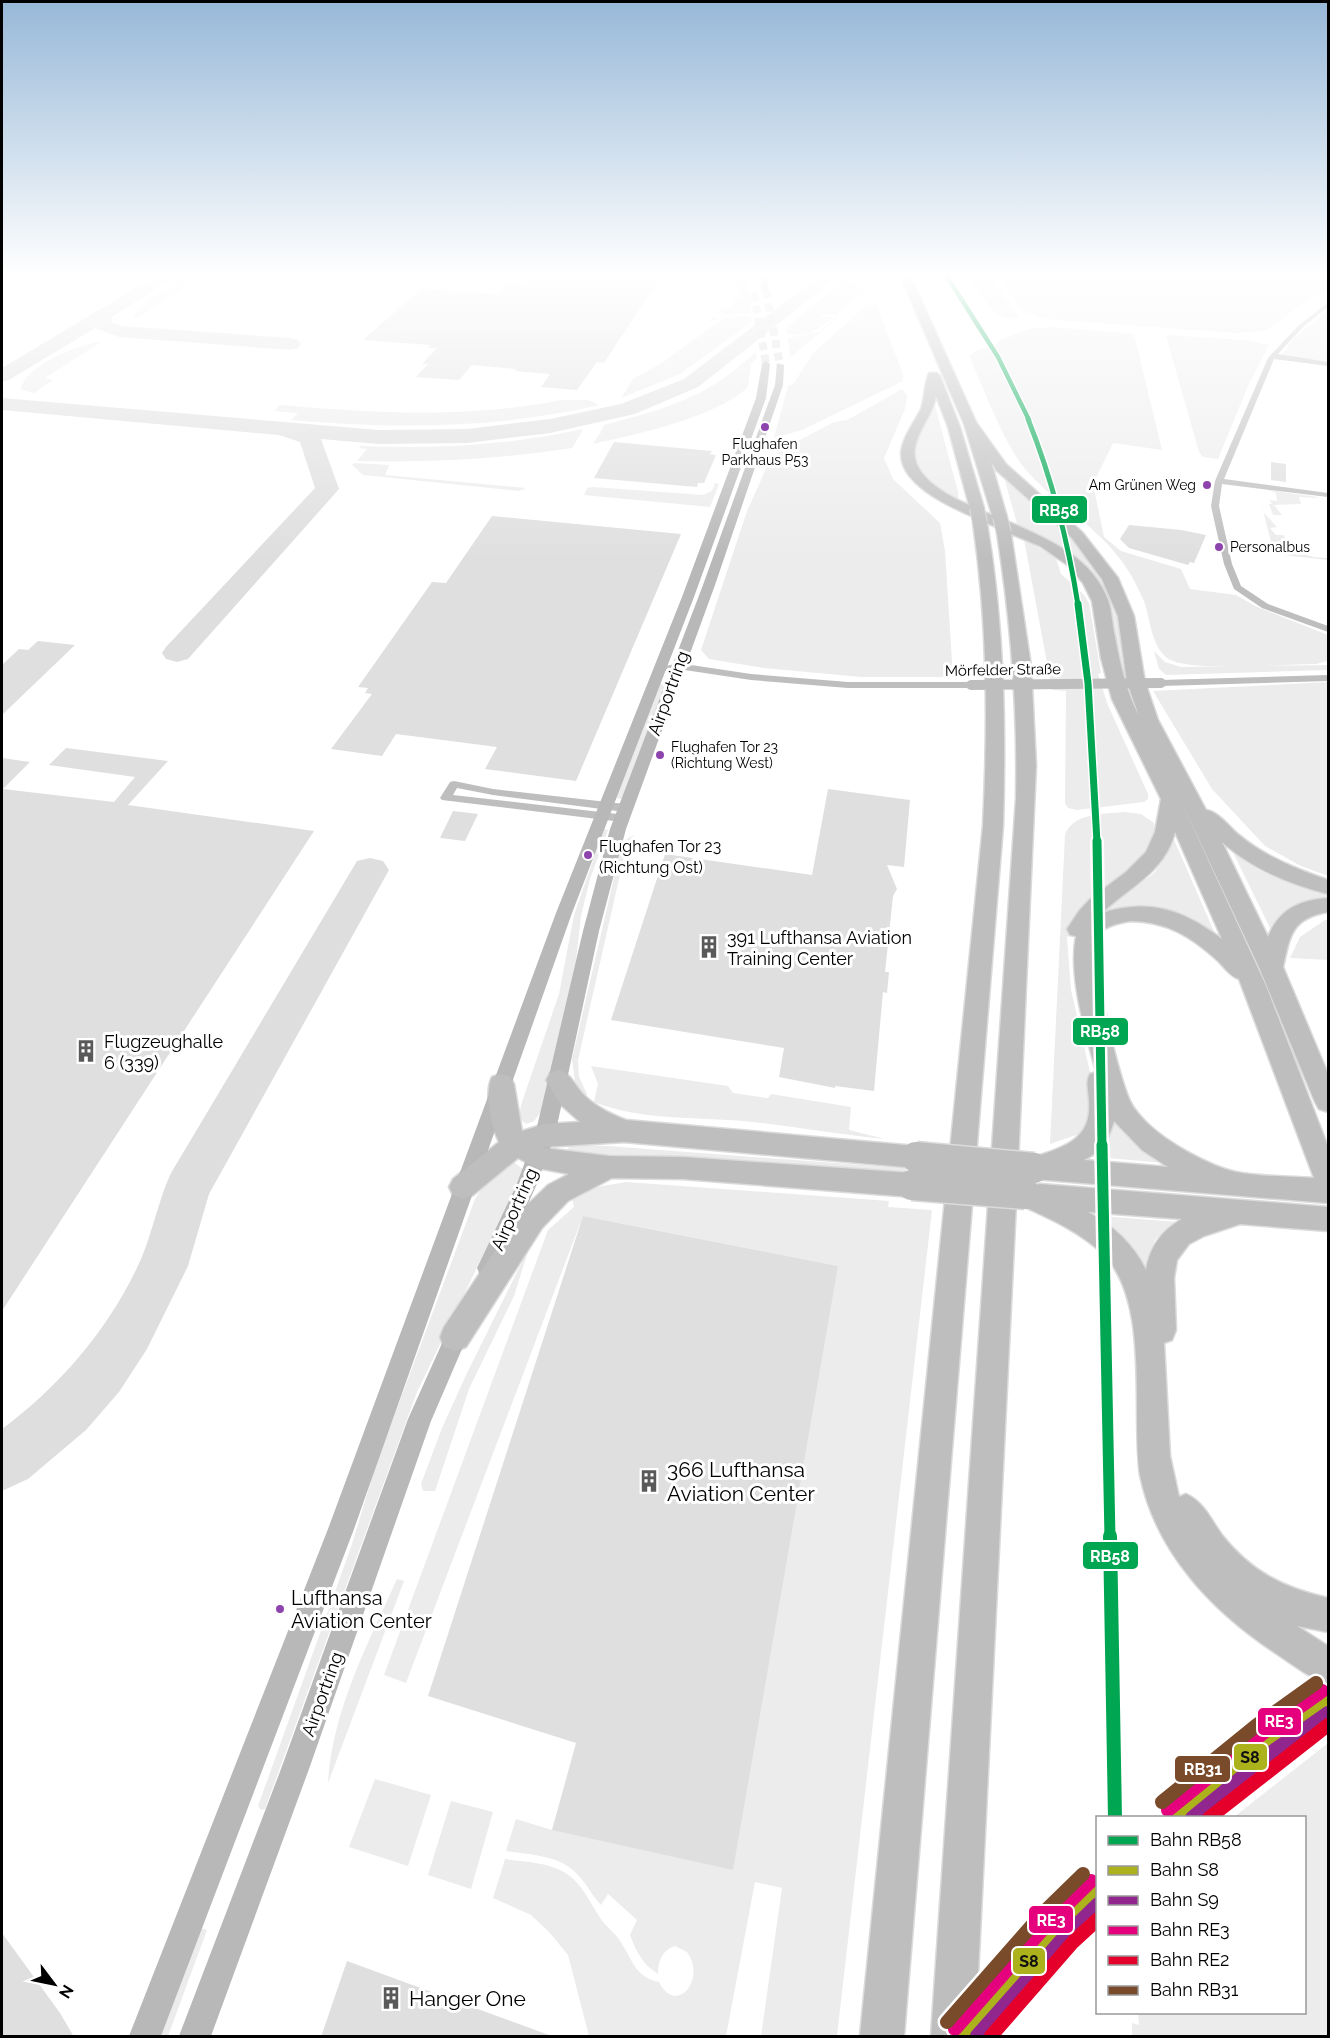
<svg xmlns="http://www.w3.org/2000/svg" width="1330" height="2038" viewBox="0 0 1330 2038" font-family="Raleway,sans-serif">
  <rect width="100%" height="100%" fill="#fff"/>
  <g fill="#ececec">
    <polygon points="188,275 206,275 136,319 133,317 145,303"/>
    <polygon points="736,275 744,275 750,299 750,313 726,315 714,321 710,321 712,317 719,318 725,314 719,312 722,308 730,309 738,297 742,297 741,293 736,292 738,283 732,283"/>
    <path d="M851 275H857L850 282 867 287 865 290 836 315 825 314 820 317H833C817 331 808 337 787 334L786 328Z"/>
    <path d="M967 275H990L1019 317C995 326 979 291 967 275Z"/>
    <polygon points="997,275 1328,275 1328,289 1295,309 1270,328 1263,331 1237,333 1044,319 1022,310"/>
    <polygon points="862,277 868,278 872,288 790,358 788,338 819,332 869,290 869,286 860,281"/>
    <polygon points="876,304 903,374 903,381 802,430 774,438 788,386 794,383 814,352 867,305"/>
    <polygon points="1328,310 1328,366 1280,358 1293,339"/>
    <polygon points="736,316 751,317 752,322 680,374 621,398 634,378 662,363 722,319"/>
    <path d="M1050 327 1134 334 1162 450 1113 443 1093 484 1104 537 1121 551 1181 569 1190 589 1236 595 1255 606 1328 635V661L1316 664C1286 664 1188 673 1167 658 1152 646 1150 621 1145 604 1141 594 1136 584 1131 575 1104 529 1059 508 1026 470 1004 444 984 389 969 356L977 350 996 345 1002 339 1029 329Z"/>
    <polygon points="1168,335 1244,340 1269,345 1248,386 1218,459 1203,457 1199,452 1166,336"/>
    <path d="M101 342 45 378 53 380 34 393 21 390C23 367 80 343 101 342Z"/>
    <path d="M756 352 757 358 751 364 748 387C715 418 637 434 593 444L599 434 603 433H600L604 425C642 415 681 405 715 384 730 375 743 363 756 352Z"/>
    <polygon points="902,389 907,395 905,409 884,458 893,479 940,523 945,551 953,677 861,677 764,668 709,659 701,650 747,511 769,462 781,450 834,422 847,420"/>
    <path d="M561 400H589L599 405C496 429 395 429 291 420L298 413 274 411 280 405C375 413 467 419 561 400Z"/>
    <path d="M935 405 958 492 959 502 948 496 942 490 944 494C899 454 913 453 935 405Z"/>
    <path d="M583 429 579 437 575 438H578L572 448C501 459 429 463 357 461L367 449 359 448 361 446C436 449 510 445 583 429Z"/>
    <polygon points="354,463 389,465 385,475 526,488 519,491 363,475 352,465"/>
    <path d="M1005 481H1010C1049 516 1094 549 1113 600 1121 623 1123 649 1127 673H1122L1099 583 1018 527Z"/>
    <polygon points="715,483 719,484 710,507 584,495 587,488 593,487 703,495 712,491"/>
    <path d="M1258 490 1264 513 1277 527 1270 528 1276 535H1283C1299 554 1303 557 1328 558V560L1274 554Z"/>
    <polygon points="1268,490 1317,497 1317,498 1299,497 1301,504 1274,505 1282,515 1273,515 1269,504 1272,504 1269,500 1277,501 1276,493"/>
    <polygon points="1024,539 1056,558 1061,574 1084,595 1089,603 1101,673 1098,674 1107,703 1148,794 1148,799 1144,802 1077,810 1068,808 1065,803 1066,691 1052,690"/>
    <polygon points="1154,651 1165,662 1181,667 1328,665 1328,670 1166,675 1159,669"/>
    <polygon points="1328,682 1328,876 1301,866 1265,846 1212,789 1153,691"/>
    <polygon points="659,684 666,685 622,799 616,798"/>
    <path d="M1124 812 1141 814 1154 823 1155 835 1147 855 1081 909 1067 938 1071 990 1095 1094 1085 1132 1050 1144 1065 835C1072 813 1104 814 1124 812Z"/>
    <polygon points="604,829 608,830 590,879 581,916 576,961 541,1112 534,1121 526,1124 519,1118 521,1105 559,994 574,915"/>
    <polygon points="1171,833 1216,936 1192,922 1093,920 1155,872 1166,855"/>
    <polygon points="634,835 626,848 578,1060 579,1077 587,1094 585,1097 575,1081 572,1059 620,852 627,839"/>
    <path d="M1230 846 1300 882 1328 891V901C1306 901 1282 908 1271 930Z"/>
    <polygon points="1325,920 1328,920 1328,960 1290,958 1300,937"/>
    <path d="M591 1066 728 1086 733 1093 768 1098 771 1094 851 1107 849 1130 885 1139C841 1135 797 1127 753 1122 699 1116 645 1122 594 1102L598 1084Z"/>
    <polygon points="1112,1118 1176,1164 1085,1156"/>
    <polygon points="569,1144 607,1146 915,1169 914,1176 567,1156"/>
    <polygon points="511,1160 524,1170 417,1392 265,1809 261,1810 258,1806 351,1547 377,1462 475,1199 489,1178"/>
    <path d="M626 1182 889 1201 888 1207 932 1210 837 2036H761L782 1888 755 1882 726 2036H589L568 1955 550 1933 531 1915 493 1898 505 1859C525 1862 546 1862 564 1872 583 1883 591 1906 604 1923 610 1930 618 1936 622 1944 633 1962 636 1977 659 1982 676 2016 707 1980 687 1952L675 1946C662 1950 658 1961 658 1974 642 1964 636 1951 630 1935L637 1920 608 1894 601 1905C592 1896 587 1884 578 1875 560 1855 531 1855 506 1851L516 1819 552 1830 838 1266 583 1216 406 1683 384 1675 548 1230 574 1207 572 1198 591 1188Z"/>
    <polygon points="1090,1215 1177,1222 1155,1240 1145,1271"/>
    <polygon points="529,1248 514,1296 469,1389 435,1491 423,1491 421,1484 442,1428 467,1373"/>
    <path d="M397 1579 404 1581 328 1783C332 1712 368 1643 397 1579Z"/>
    <polygon points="1328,1743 1328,2036 1132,2036 1132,2023 1139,2025 1138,2013 1304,2012 1304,1818 1234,1817"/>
    <polygon points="375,1779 431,1795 408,1866 349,1847"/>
    <polygon points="451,1801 493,1812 471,1889 428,1875"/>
    <polygon points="198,1927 207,1930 168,2036 154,2036"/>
  </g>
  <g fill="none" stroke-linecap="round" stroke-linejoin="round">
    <g fill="#dedede" fill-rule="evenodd">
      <polygon points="157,275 177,275 112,317 111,322 121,326 291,338 298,340 301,344 298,348 291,350 119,337 95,328 9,380 2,382 2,368"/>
      <polygon points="821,275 840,275 698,387 635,414 550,433 467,443 379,444 321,439 339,489 188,659 177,662 166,659 162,653 166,647 315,488 300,442 279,435 2,410 2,398 379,430 467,429 550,419 621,404 684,379"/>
      <path d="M370 858 383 861 389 870 209 1194 188 1266 147 1349 119 1392 86 1430 28 1479 2 1491V1429C60 1386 111 1327 141 1259 153 1231 158 1201 171 1173L357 861Z"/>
    </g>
  </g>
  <g fill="#dfdfdf">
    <polygon points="553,275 662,275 604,363 597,362 577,390 541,387 550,374 514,371 517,369 472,365 459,380 416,377 428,364 422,364 437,348 428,348 430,345 363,340 421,289 497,294 507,283 527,284 532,279 549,280"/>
    <polygon points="614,442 712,451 710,454 716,455 704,483 698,483 697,487 594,478"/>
    <polygon points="1271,462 1286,464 1286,482 1271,480"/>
    <polygon points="492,516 681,534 576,781 485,769 497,747 396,734 382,756 331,749 372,694 365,693 368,688 358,687 432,582 446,583"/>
    <polygon points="1129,525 1181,530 1206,535 1194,563 1190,562 1188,565 1129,548 1120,539"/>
    <polygon points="38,641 75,645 2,715 2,665 19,649 28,650"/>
    <polygon points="66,748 168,761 128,805 314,831 2,1311 2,758 30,762 3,789 114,802 135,777 49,765"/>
    <polygon points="828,789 910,800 904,867 887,865 897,889 893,896 885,972 889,972 887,993 883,992 874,1091 835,1086 835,1088 779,1077 784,1048 611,1020 665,854 812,875"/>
    <polygon points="453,811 478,814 465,841 440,838"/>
    <polygon points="583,1216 838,1266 733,1870 552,1830 576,1743 428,1696"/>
    <polygon points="2,1933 60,2013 74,2037 2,2037"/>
    <polygon points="347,1961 549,2035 549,2037 321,2037"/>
  </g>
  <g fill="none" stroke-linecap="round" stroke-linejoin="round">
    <g stroke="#d9d9d9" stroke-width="8" stroke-dasharray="8 4.5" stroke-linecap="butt">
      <polyline points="766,291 780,365"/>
      <polyline points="754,293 766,364"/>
    </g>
    <g stroke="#dbdbdb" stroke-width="3">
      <g id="highway">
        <path d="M900 275H910L976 422 1006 464 1082 532 1118 578 1134 616 1145 682 1158 720 1206 810C1219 812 1229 827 1239 835 1265 857 1297 869 1328 880V894C1290 884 1252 869 1222 842L1268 937C1279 909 1300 900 1328 898V912C1292 918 1290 935 1283 967L1328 1074V1112L1319 1109 1315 1102 1259 967 1180 799 1266 986 1328 1147V1203L1034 1179 1025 1176 1021 1168 1025 1160C1057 1149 1093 1143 1089 1101 1089 1091 1085 1083 1090 1074L1096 1072C1086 1033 1068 976 1076 936L1070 935 1067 929 1079 911 1089 900 1126 872 1146 852 1155 832 1161 799 1112 699 1101 658 1092 601 1083 583 1069 566 1040 546 1011 534 1031 666 1036 765 1017 1185C1026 1182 1032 1187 1040 1184L1328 1207V1231L1240 1224 1204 1236 1189 1244 1177 1260 1174 1278 1176 1330 1172 1340 1164 1343 1170 1456 1179 1497 1186 1494C1204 1502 1211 1520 1222 1535 1251 1572 1284 1588 1328 1598V1632L1297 1626 1328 1646V1684C1310 1678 1293 1665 1277 1654 1213 1612 1156 1553 1140 1475 1131 1412 1151 1301 1103 1254 1078 1230 1046 1217 1016 1203L975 2036H931L1016 799C1018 709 1011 622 997 533L1001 529 987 523C1004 624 1006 724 1003 826L904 2036H860L983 826C988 724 988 624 973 523L978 519C953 508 893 483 902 447 905 434 915 421 921 409 925 397 924 384 929 373H937L940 376 960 427 984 508 982 511 992 515 964 424ZM936 396 948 427 969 505C948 496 910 476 915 448 918 429 933 415 936 396ZM991 462 996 470 1072 538 1102 579 1118 616 1127 682 1139 716C1126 691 1120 664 1115 637 1112 625 1112 611 1108 600 1091 555 1045 538 1005 520L1007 517ZM1175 832 1222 939C1183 910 1150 898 1102 913 1129 887 1165 872 1175 832ZM1130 921C1166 921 1192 937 1218 961 1225 968 1230 976 1239 979L1314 1178C1289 1176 1261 1177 1236 1172 1209 1166 1168 1143 1148 1124 1142 1118 1135 1111 1131 1103 1119 1080 1090 960 1098 937 1102 926 1120 923 1130 921ZM1114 1121 1142 1150 1168 1167 1084 1160C1101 1152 1109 1139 1114 1121ZM1088 1212 1182 1219C1161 1231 1150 1247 1146 1270 1133 1244 1114 1226 1088 1212Z"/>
        <path d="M559 1070C572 1074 575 1087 585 1096 596 1107 611 1114 626 1120L916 1146 925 1149 929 1157 925 1165 916 1168 624 1142 543 1147 544 1148 609 1156 683 1157 912 1173 922 1177 926 1185 922 1193 912 1197 683 1179 612 1178 568 1201 542 1228 466 1347 455 1351 444 1347 440 1337 444 1327 522 1210 548 1185 569 1174 537 1168 518 1158 473 1195 463 1199 453 1195 449 1187 453 1179 499 1142C491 1126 484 1093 492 1077L501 1074 510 1077 514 1084 522 1131 545 1124 580 1122 561 1105 546 1080 550 1073Z"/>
      </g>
    </g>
    <g fill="#bebebe" fill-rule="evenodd">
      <polygon points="1328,303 1328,307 1303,327 1278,354 1328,362 1328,366 1274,359 1224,479 1328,493 1328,497 1222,484 1219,506 1232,564 1241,586 1268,604 1328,626 1328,632 1262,608 1234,589 1224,564 1211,506 1215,481 1268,358 1299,325"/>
      <polygon points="678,663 751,674 848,682 971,682 976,685 971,688 848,688 751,680 678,669 659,672 654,669"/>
      <polygon points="1328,675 1328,681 1161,686 1156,683 1161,680"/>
      <polygon points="454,781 493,789 625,804 631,808 625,812 493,795 457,788 453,795 626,815 628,818 622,822 442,800 440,798 450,782"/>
    </g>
    <g fill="#b8b8b8" fill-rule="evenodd">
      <polygon points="759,275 767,275 769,293 762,291"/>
      <polygon points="766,361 770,364 766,398 694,597 572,913 354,1529 161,2036 129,2036 328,1529 556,913 682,597 756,398 762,364"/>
      <polygon points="777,363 784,365 783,385 715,585 626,829 599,931 555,1135 536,1186 496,1275 488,1278 480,1275 477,1268 516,1186 535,1135 583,931 610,829 703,585 764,415 775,385"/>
      <polygon points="460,1317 468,1321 471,1328 431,1421 309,1769 211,2036 179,2036 281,1769 408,1419 452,1321"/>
    </g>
    <use href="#highway" fill="#bebebe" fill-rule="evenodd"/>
    <g stroke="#dbdbdb" stroke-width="16" stroke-linecap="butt">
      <g id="highway-bridge-far1">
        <polyline points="977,508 980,523"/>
        <polyline points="1000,517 1004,533"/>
      </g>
    </g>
    <g stroke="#dbdbdb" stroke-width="33" stroke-linecap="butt">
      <g id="highway-bridge">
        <polyline points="916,1157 1034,1168"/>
        <polyline points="912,1185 1025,1194"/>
      </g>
    </g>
    <polyline stroke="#bebebe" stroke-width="10" points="971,685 1161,683"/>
    <use href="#highway-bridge-far1" stroke="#bebebe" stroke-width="14"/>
    <use href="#highway-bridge" stroke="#bebebe" stroke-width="30"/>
    <g stroke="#fff" stroke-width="7">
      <polyline id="rail-1-far5" points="946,275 998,357 1029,420"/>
    </g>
    <g stroke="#fff" stroke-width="8">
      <path id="rail-1-far4" d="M1028 419C1052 479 1068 541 1078 605"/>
    </g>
    <g stroke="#fff" stroke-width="10">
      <polyline id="rail-1-far3" points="1078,604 1088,683 1097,842"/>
    </g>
    <g stroke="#fff" stroke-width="14">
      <polyline id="rail-1-far2" points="1097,841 1102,1147"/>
    </g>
    <g stroke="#fff" stroke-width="16">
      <polyline id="rail-1-far1" points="1102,1145 1110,1538"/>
    </g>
    <g stroke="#fff" stroke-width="19">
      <polyline id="rail-1" points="1110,1536 1115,1818"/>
    </g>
    <g stroke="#fff" stroke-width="19">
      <g id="rail-2">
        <polyline points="1176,1818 1270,1741 1328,1700"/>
        <polyline points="963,2036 1058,1928 1098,1889"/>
      </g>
    </g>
    <g stroke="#fff" stroke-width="19">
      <g id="rail-3">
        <polyline points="1192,1818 1276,1749 1328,1713"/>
        <polyline points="977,2036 1066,1935 1098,1904"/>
      </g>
    </g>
    <g stroke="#fff" stroke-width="19">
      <g id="rail-4">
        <polyline points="1168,1810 1263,1733 1322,1691"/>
        <polyline points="955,2029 1050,1921 1091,1881"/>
      </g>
    </g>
    <g stroke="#fff" stroke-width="19">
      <g id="rail-5">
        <polyline points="1209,1818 1328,1725"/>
        <polyline points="991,2036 1073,1942 1098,1919"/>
      </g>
    </g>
    <g stroke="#fff" stroke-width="19">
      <g id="rail-6">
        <polyline points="1162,1802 1257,1725 1316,1683"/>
        <polyline points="947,2022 1042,1914 1083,1874"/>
      </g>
    </g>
    <use href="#rail-1-far5" stroke="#00a651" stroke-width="4.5"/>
    <use href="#rail-1-far4" stroke="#00a651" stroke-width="5"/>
    <use href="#rail-1-far3" stroke="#00a651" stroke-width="7"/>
    <use href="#rail-1-far2" stroke="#00a651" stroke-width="9"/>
    <use href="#rail-1-far1" stroke="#00a651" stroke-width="11"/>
    <use href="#rail-1" stroke="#00a651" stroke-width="14"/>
    <use href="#rail-2" stroke="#acb21c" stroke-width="14"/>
    <use href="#rail-3" stroke="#91268f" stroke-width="14"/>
    <use href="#rail-4" stroke="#e5007d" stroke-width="14"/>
    <use href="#rail-5" stroke="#e4002b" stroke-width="14"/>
    <use href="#rail-6" stroke="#7a4b2a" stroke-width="14"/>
  </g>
  <linearGradient id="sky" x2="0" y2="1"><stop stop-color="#97b8d8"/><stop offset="0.49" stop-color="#fff"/><stop offset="1" stop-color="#fff" stop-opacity="0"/></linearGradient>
  <rect width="1330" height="560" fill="url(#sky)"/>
  <defs>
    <g id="building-bare" transform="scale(1.8)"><path d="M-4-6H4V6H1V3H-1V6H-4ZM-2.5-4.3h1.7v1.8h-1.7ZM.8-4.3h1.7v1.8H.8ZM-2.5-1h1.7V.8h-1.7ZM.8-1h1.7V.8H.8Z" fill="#595959" stroke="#fff" stroke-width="2.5" paint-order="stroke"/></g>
  </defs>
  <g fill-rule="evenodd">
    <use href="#building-bare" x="709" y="947"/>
    <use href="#building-bare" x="86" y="1051"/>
    <use href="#building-bare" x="649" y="1481"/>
    <use href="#building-bare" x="391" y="1998"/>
  </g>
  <g fill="#8e44ad" stroke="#fff" stroke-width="2">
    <circle cx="765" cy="427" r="5"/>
    <circle cx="1207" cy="485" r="5"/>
    <circle cx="1219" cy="547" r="5"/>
    <circle cx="660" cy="755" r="5"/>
    <circle cx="588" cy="855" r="5"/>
    <circle cx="280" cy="1609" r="5"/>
  </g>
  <g text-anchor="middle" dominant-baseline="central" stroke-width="6" stroke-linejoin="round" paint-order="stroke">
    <g font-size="14" fill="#000" stroke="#fff" text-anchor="start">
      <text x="765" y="444" text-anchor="middle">Flughafen<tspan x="765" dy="16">Parkhaus P53</tspan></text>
      <text x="1196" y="485" text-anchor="end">Am Grünen Weg</text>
      <text x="1230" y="547">Personalbus</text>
      <text x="671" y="747">Flughafen Tor 23<tspan x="671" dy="16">(Richtung West)</tspan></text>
    </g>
    <g font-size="15" fill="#000" stroke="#fff">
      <text transform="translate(1003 670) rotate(-1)">Mörfelder Straße</text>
    </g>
    <g font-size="16" fill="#000" stroke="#fff" text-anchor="start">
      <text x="599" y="846">Flughafen Tor 23<tspan x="599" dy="21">(Richtung Ost)</tspan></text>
    </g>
    <g font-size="18" fill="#000" stroke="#fff">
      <text transform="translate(668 693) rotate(-70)">Airportring</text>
      <text transform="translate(514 1209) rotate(-66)">Airportring</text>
      <text transform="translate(322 1694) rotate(-70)">Airportring</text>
    </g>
    <g font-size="18" fill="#000" stroke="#fff" text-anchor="start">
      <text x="727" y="937">391 Lufthansa Aviation<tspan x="727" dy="21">Training Center</tspan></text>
      <text x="104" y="1041">Flugzeughalle<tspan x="104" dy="21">6 (339)</tspan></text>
    </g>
    <g font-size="20" fill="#000" stroke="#fff" text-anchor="start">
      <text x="291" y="1598">Lufthansa<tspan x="291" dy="23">Aviation Center</tspan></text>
    </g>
    <g font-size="21" fill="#000" stroke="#fff" text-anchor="start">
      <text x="667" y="1469">366 Lufthansa<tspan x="667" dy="24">Aviation Center</tspan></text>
      <text x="409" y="1998">Hanger One</text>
    </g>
  </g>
  <g stroke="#fff" stroke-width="2">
    <rect x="1031" y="495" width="57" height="29" rx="6" fill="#00a651"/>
    <rect x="1072" y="1017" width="57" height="29" rx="6" fill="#00a651"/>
    <rect x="1082" y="1541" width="57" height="29" rx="6" fill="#00a651"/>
    <rect x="1257" y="1707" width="45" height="29" rx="6" fill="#e5007d"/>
    <rect x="1233" y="1743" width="35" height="28" rx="6" fill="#acb21c"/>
    <rect x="1174" y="1755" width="57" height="28" rx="6" fill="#7a4b2a"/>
    <rect x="1028" y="1905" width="46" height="29" rx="6" fill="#e5007d"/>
    <rect x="1012" y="1947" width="34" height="28" rx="6" fill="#acb21c"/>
  </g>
  <g font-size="16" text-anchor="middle" font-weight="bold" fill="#fff">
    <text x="1059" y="516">RB58</text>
    <text x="1100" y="1037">RB58</text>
    <text x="1110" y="1562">RB58</text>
    <text x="1279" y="1727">RE3</text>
    <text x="1203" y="1775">RB31</text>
    <text x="1051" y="1926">RE3</text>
  </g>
  <g font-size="16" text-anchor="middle" font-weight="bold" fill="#111">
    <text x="1250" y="1763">S8</text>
    <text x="1029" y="1967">S8</text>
  </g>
  <rect width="1330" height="2038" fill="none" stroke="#000000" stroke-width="6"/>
  <rect x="1096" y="1816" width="210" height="198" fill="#ffffff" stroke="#999999" stroke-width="1.5"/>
  <rect x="1108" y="1836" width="30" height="9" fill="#00a651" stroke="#999999" stroke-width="1.5"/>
  <text x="1150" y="1846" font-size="18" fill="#000000">Bahn RB58</text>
  <rect x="1108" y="1866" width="30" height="9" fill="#acb21c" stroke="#999999" stroke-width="1.5"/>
  <text x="1150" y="1876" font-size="18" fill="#000000">Bahn S8</text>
  <rect x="1108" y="1896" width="30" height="9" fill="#91268f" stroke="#999999" stroke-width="1.5"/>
  <text x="1150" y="1906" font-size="18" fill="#000000">Bahn S9</text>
  <rect x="1108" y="1926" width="30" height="9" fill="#e5007d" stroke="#999999" stroke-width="1.5"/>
  <text x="1150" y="1936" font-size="18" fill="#000000">Bahn RE3</text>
  <rect x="1108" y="1956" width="30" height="9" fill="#e4002b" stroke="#999999" stroke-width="1.5"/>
  <text x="1150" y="1966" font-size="18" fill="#000000">Bahn RE2</text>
  <rect x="1108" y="1986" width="30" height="9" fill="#7a4b2a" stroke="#999999" stroke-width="1.5"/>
  <text x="1150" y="1996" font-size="18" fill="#000000">Bahn RB31</text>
  <g transform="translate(54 1984) rotate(122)" stroke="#ffffff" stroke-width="4.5" paint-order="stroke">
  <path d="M0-4.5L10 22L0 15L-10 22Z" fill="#000000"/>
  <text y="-9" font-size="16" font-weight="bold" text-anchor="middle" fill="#000000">N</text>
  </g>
</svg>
